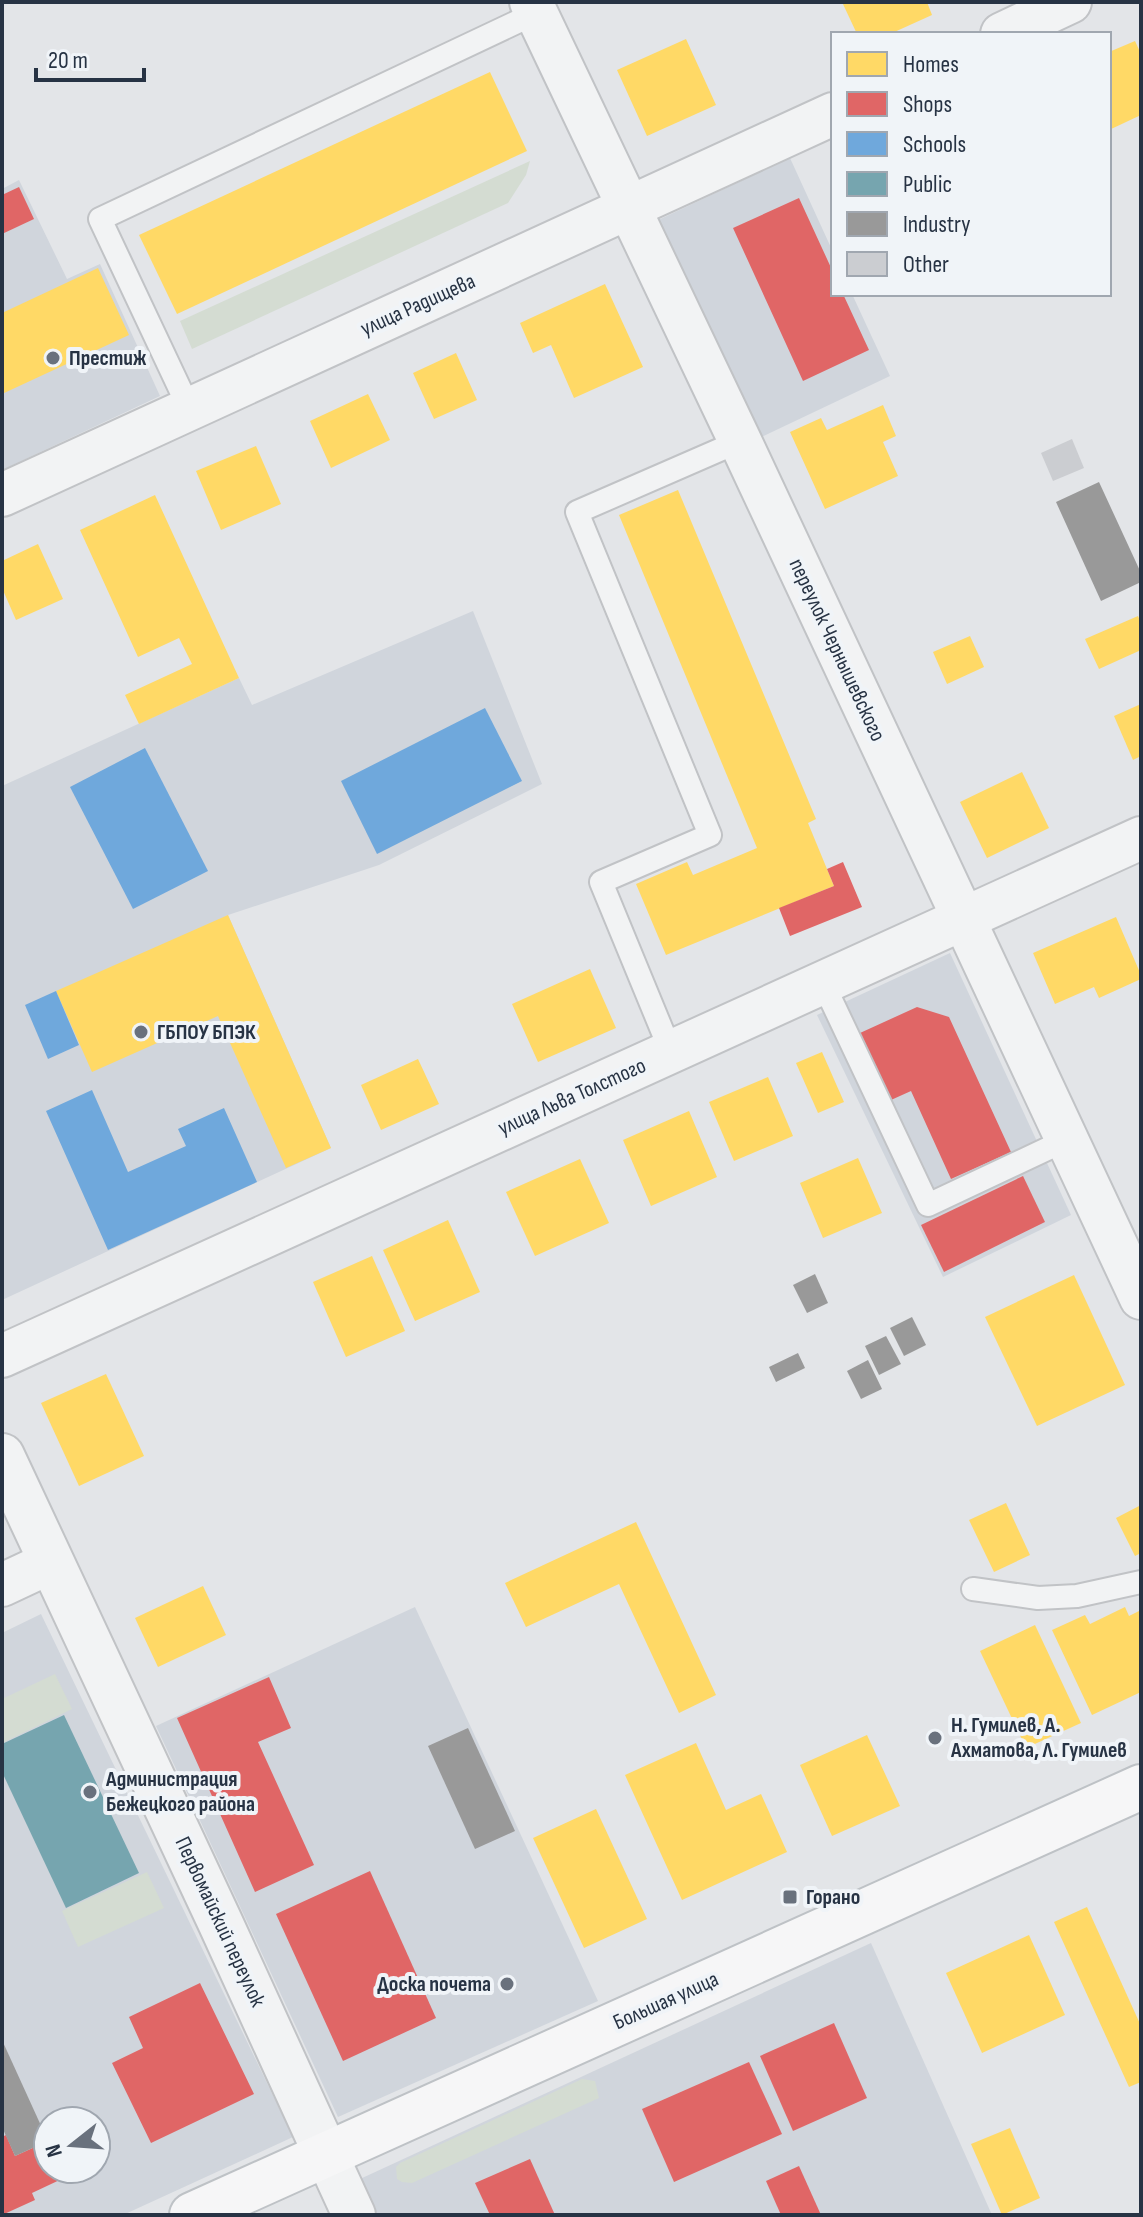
<svg xmlns="http://www.w3.org/2000/svg" width="1143" height="2217" viewBox="0 0 1143 2217" font-family="'Sofia Sans Condensed',sans-serif">
  <rect width="100%" height="100%" fill="#e3e5e8"/>
  <g fill="#d0d5dc" fill-rule="evenodd">
    <polygon points="790,158 833,252 833,294 852,294 890,376 755,440 654,222"/>
    <polygon points="19,180 67,279 100,264 160,396 2,470 2,189"/>
    <polygon points="473,611 542,784 379,865 228,915 331,1148 2,1300 2,786 239,678 252,705"/>
    <polygon points="950,953 1071,1215 943,1277 817,1015"/>
    <polygon points="415,1607 598,2001 338,2117 156,1726"/>
    <path d="M41 1614 293 2137 123 2215H2V1633ZM48 2121H96V2169H48Z"/>
    <polygon points="871,1943 992,2215 376,2215 360,2179"/>
  </g>
  <g fill="#d4dcd2">
    <polygon points="530,161 526,175 508,203 192,349 180,321"/>
    <polygon points="55,1674 72,1709 2,1743 2,1699"/>
    <polygon points="147,1872 164,1908 78,1947 62,1911"/>
    <polygon points="582,2079 595,2081 599,2098 412,2183 402,2182 397,2179 396,2167 400,2163"/>
  </g>
  <g fill="#ffd966">
    <polygon points="842,2 927,2 932,15 890,34 857,34"/>
    <polygon points="686,39 716,105 647,136 617,70"/>
    <polygon points="1135,41 1141,54 1141,115 1109,130 1109,52"/>
    <polygon points="490,72 527,151 177,314 139,235"/>
    <polygon points="98,268 129,335 2,394 2,313"/>
    <polygon points="605,284 643,367 574,398 551,345 533,353 520,323"/>
    <polygon points="456,353 477,400 434,419 413,373"/>
    <polygon points="368,394 390,440 331,468 310,421"/>
    <polygon points="883,405 896,436 883,442 898,476 825,509 790,432 821,418 827,430"/>
    <polygon points="256,446 281,504 221,530 196,471"/>
    <polygon points="678,490 816,819 808,823 834,886 666,955 636,884 687,862 693,875 757,848 619,515"/>
    <polygon points="155,495 239,678 139,724 125,695 192,664 179,638 138,657 80,530"/>
    <polygon points="38,544 63,599 16,620 2,588 2,561"/>
    <polygon points="1138,616 1141,623 1141,650 1099,669 1085,639"/>
    <polygon points="970,636 984,667 947,684 933,652"/>
    <polygon points="1141,704 1141,756 1133,760 1114,716"/>
    <polygon points="1022,772 1049,828 987,858 960,802"/>
    <polygon points="228,915 331,1148 286,1168 218,1016 92,1072 56,991"/>
    <polygon points="1116,917 1141,975 1141,979 1099,998 1094,987 1055,1004 1033,953"/>
    <polygon points="590,969 616,1028 538,1062 512,1004"/>
    <polygon points="822,1052 844,1102 818,1113 796,1063"/>
    <polygon points="418,1059 439,1104 381,1130 361,1085"/>
    <polygon points="768,1077 793,1136 734,1161 709,1102"/>
    <polygon points="689,1111 717,1177 651,1206 623,1140"/>
    <polygon points="858,1158 882,1213 823,1238 800,1183"/>
    <polygon points="580,1159 609,1223 535,1256 506,1192"/>
    <polygon points="448,1220 480,1292 415,1321 383,1250"/>
    <polygon points="372,1256 405,1331 346,1357 313,1282"/>
    <polygon points="1074,1275 1125,1385 1037,1426 985,1317"/>
    <polygon points="106,1374 144,1456 79,1486 41,1403"/>
    <polygon points="1006,1503 1030,1555 994,1572 969,1520"/>
    <polygon points="1141,1505 1141,1553 1135,1556 1116,1518"/>
    <polygon points="636,1522 716,1695 679,1713 619,1584 526,1627 505,1583"/>
    <polygon points="203,1586 226,1635 158,1667 135,1618"/>
    <polygon points="1125,1607 1129,1616 1141,1610 1141,1692 1092,1715 1052,1630 1085,1615 1090,1624"/>
    <polygon points="1035,1625 1081,1723 1026,1748 980,1651"/>
    <polygon points="867,1735 900,1806 832,1836 800,1765"/>
    <polygon points="696,1743 726,1810 761,1794 787,1852 682,1900 625,1775"/>
    <polygon points="596,1809 647,1919 584,1948 533,1838"/>
    <polygon points="1087,1907 1141,2026 1141,2082 1129,2087 1054,1922"/>
    <polygon points="1029,1935 1065,2015 982,2053 946,1973"/>
    <polygon points="1010,2128 1040,2198 1002,2215 971,2144"/>
  </g>
  <g fill="#e06666">
    <polygon points="19,187 34,219 2,234 2,195"/>
    <polygon points="799,198 833,272 833,294 843,294 869,350 803,381 733,228"/>
    <polygon points="843,862 862,907 790,936 779,908 834,886 827,869"/>
    <polygon points="917,1007 949,1017 1011,1152 951,1179 911,1091 891,1100 860,1033"/>
    <polygon points="1023,1176 1045,1222 944,1272 921,1225"/>
    <polygon points="269,1677 291,1728 258,1742 314,1865 255,1892 177,1718"/>
    <polygon points="370,1871 436,2018 343,2061 276,1914"/>
    <polygon points="200,1983 254,2094 151,2143 112,2063 143,2048 129,2017"/>
    <polygon points="834,2023 867,2098 793,2131 760,2056"/>
    <polygon points="749,2062 782,2134 674,2182 642,2109"/>
    <polygon points="6,2135 15,2156 48,2141 48,2169 83,2169 32,2193 35,2200 2,2215 2,2137"/>
    <polygon points="530,2159 555,2215 490,2215 475,2183"/>
    <polygon points="799,2166 821,2215 781,2215 766,2181"/>
  </g>
  <g fill="#6fa8dc">
    <polygon points="485,708 522,781 377,854 341,781"/>
    <polygon points="145,748 208,871 133,909 70,787"/>
    <polygon points="56,991 79,1045 48,1059 25,1005"/>
    <polygon points="92,1090 128,1172 186,1146 178,1129 224,1108 257,1182 108,1250 46,1111"/>
  </g>
  <polygon fill="#76a5af" points="64,1715 139,1873 66,1908 2,1772 2,1744"/>
  <g fill="#999">
    <polygon points="1099,482 1141,573 1141,582 1101,601 1056,502"/>
    <polygon points="815,1274 828,1303 807,1313 793,1285"/>
    <polygon points="912,1317 926,1345 904,1356 890,1328"/>
    <polygon points="886,1336 901,1364 879,1375 865,1346"/>
    <polygon points="798,1353 805,1368 776,1382 769,1367"/>
    <polygon points="868,1360 882,1389 861,1399 847,1371"/>
    <polygon points="468,1728 515,1831 475,1849 428,1746"/>
    <polygon points="2,2040 48,2141 15,2156 2,2127"/>
  </g>
  <polygon fill="#cbcdd1" points="1072,439 1084,468 1053,481 1041,453"/>
  <g fill="none" stroke-linecap="round" stroke-linejoin="round">
    <g stroke="#c1c3c6" stroke-width="26">
      <g id="service">
        <polyline points="189,408 100,219 536,13"/>
        <polyline points="823,983 928,1205 1066,1140"/>
        <polyline points="671,1052 601,882 710,835 577,512 740,441"/>
        <polyline points="973,1589 1038,1598 1077,1596 1141,1582"/>
      </g>
    </g>
    <g stroke="#c1c3c6" stroke-width="46">
      <g id="minor">
        <polyline points="531,2 740,441 1141,1298"/>
        <polyline points="1002,34 1070,2"/>
        <path d="M2 495C278 366 557 243 833 114"/>
        <polyline points="2,1356 1141,838"/>
        <polyline points="2,1585 51,1562"/>
        <polyline points="326,2154 354,2215"/>
      </g>
    </g>
    <g stroke="#c1c3c6" stroke-width="48">
      <polyline id="tertiary" points="2,1456 220,1922 326,2154"/>
    </g>
    <g stroke="#bec2c6" stroke-width="48">
      <polyline id="primary" points="192,2215 1141,1787"/>
    </g>
    <use href="#service" stroke="#f2f3f4" stroke-width="22"/>
    <use href="#minor" stroke="#f2f3f4" stroke-width="42"/>
    <use href="#tertiary" stroke="#f2f3f4" stroke-width="44"/>
    <use href="#primary" stroke="#f6f6f7" stroke-width="44"/>
  </g>
  <g fill="#69717d" stroke="#f0f4f8" stroke-width="3">
    <circle cx="53" cy="358" r="8"/>
    <circle cx="141" cy="1032" r="8"/>
    <circle cx="935" cy="1738" r="8"/>
    <circle cx="90" cy="1792" r="8"/>
    <rect x="782" y="1889" width="16" height="16" rx="4"/>
    <circle cx="507" cy="1984" r="8"/>
  </g>
  <g text-anchor="middle" dominant-baseline="central" stroke-width="8" stroke-linejoin="round" paint-order="stroke">
    <g font-size="22" fill="#273344" stroke="#f0f4f8">
      <text transform="translate(418 305) rotate(-24)">улица Радищева</text>
      <text transform="translate(837 650) rotate(65)">переулок Чернышевского</text>
      <text transform="translate(572 1097) rotate(-24)">улица Льва Толстого</text>
      <text transform="translate(220 1922) rotate(65)">Первомайский переулок</text>
      <text transform="translate(666 2001) rotate(-24)">Большая улица</text>
    </g>
    <g font-size="22" font-weight="bold" fill="#273344" stroke="#f0f4f8" text-anchor="start">
      <text x="69" y="358">Престиж</text>
      <text x="157" y="1032">ГБПОУ БПЭК</text>
      <text x="951" y="1725">Н. Гумилев, А.<tspan x="951" dy="25">Ахматова, Л. Гумилев</tspan></text>
      <text x="106" y="1779">Администрация<tspan x="106" dy="25">Бежецкого района</tspan></text>
      <text x="806" y="1897">Горано</text>
      <text x="491" y="1984" text-anchor="end">Доска почета</text>
    </g>
  </g>
  <rect width="1143" height="2217" fill="none" stroke="#273344" stroke-width="8"/>
  <rect x="831" y="32" width="280" height="264" fill="#f0f4f8" stroke="#a0a7b0" stroke-width="2"/>
  <rect x="847" y="52" width="40" height="24" fill="#ffd966" stroke="#a0a7b0" stroke-width="2"/>
  <text x="903" y="72" font-size="24" fill="#273344">Homes</text>
  <rect x="847" y="92" width="40" height="24" fill="#e06666" stroke="#a0a7b0" stroke-width="2"/>
  <text x="903" y="112" font-size="24" fill="#273344">Shops</text>
  <rect x="847" y="132" width="40" height="24" fill="#6fa8dc" stroke="#a0a7b0" stroke-width="2"/>
  <text x="903" y="152" font-size="24" fill="#273344">Schools</text>
  <rect x="847" y="172" width="40" height="24" fill="#76a5af" stroke="#a0a7b0" stroke-width="2"/>
  <text x="903" y="192" font-size="24" fill="#273344">Public</text>
  <rect x="847" y="212" width="40" height="24" fill="#999999" stroke="#a0a7b0" stroke-width="2"/>
  <text x="903" y="232" font-size="24" fill="#273344">Industry</text>
  <rect x="847" y="252" width="40" height="24" fill="#cbcdd1" stroke="#a0a7b0" stroke-width="2"/>
  <text x="903" y="272" font-size="24" fill="#273344">Other</text>
  <g transform="translate(72 2145) rotate(253)"><circle r="38" fill="#f0f4f8" stroke="#a0a7b0" stroke-width="2"/>
  <path d="M0-6L14 30L0 20L-14 30Z" fill="#69717d"/>
  <text y="-12" font-size="22" font-weight="bold" text-anchor="middle" fill="#273344">N</text>
  </g>
  <path d="M36 68v12h108v-12" fill="none" stroke="#273344" stroke-width="4"/>
  <text x="48" y="68" font-size="24" fill="#273344" stroke="#f0f4f8" stroke-width="6" paint-order="stroke">20 m</text>
</svg>
